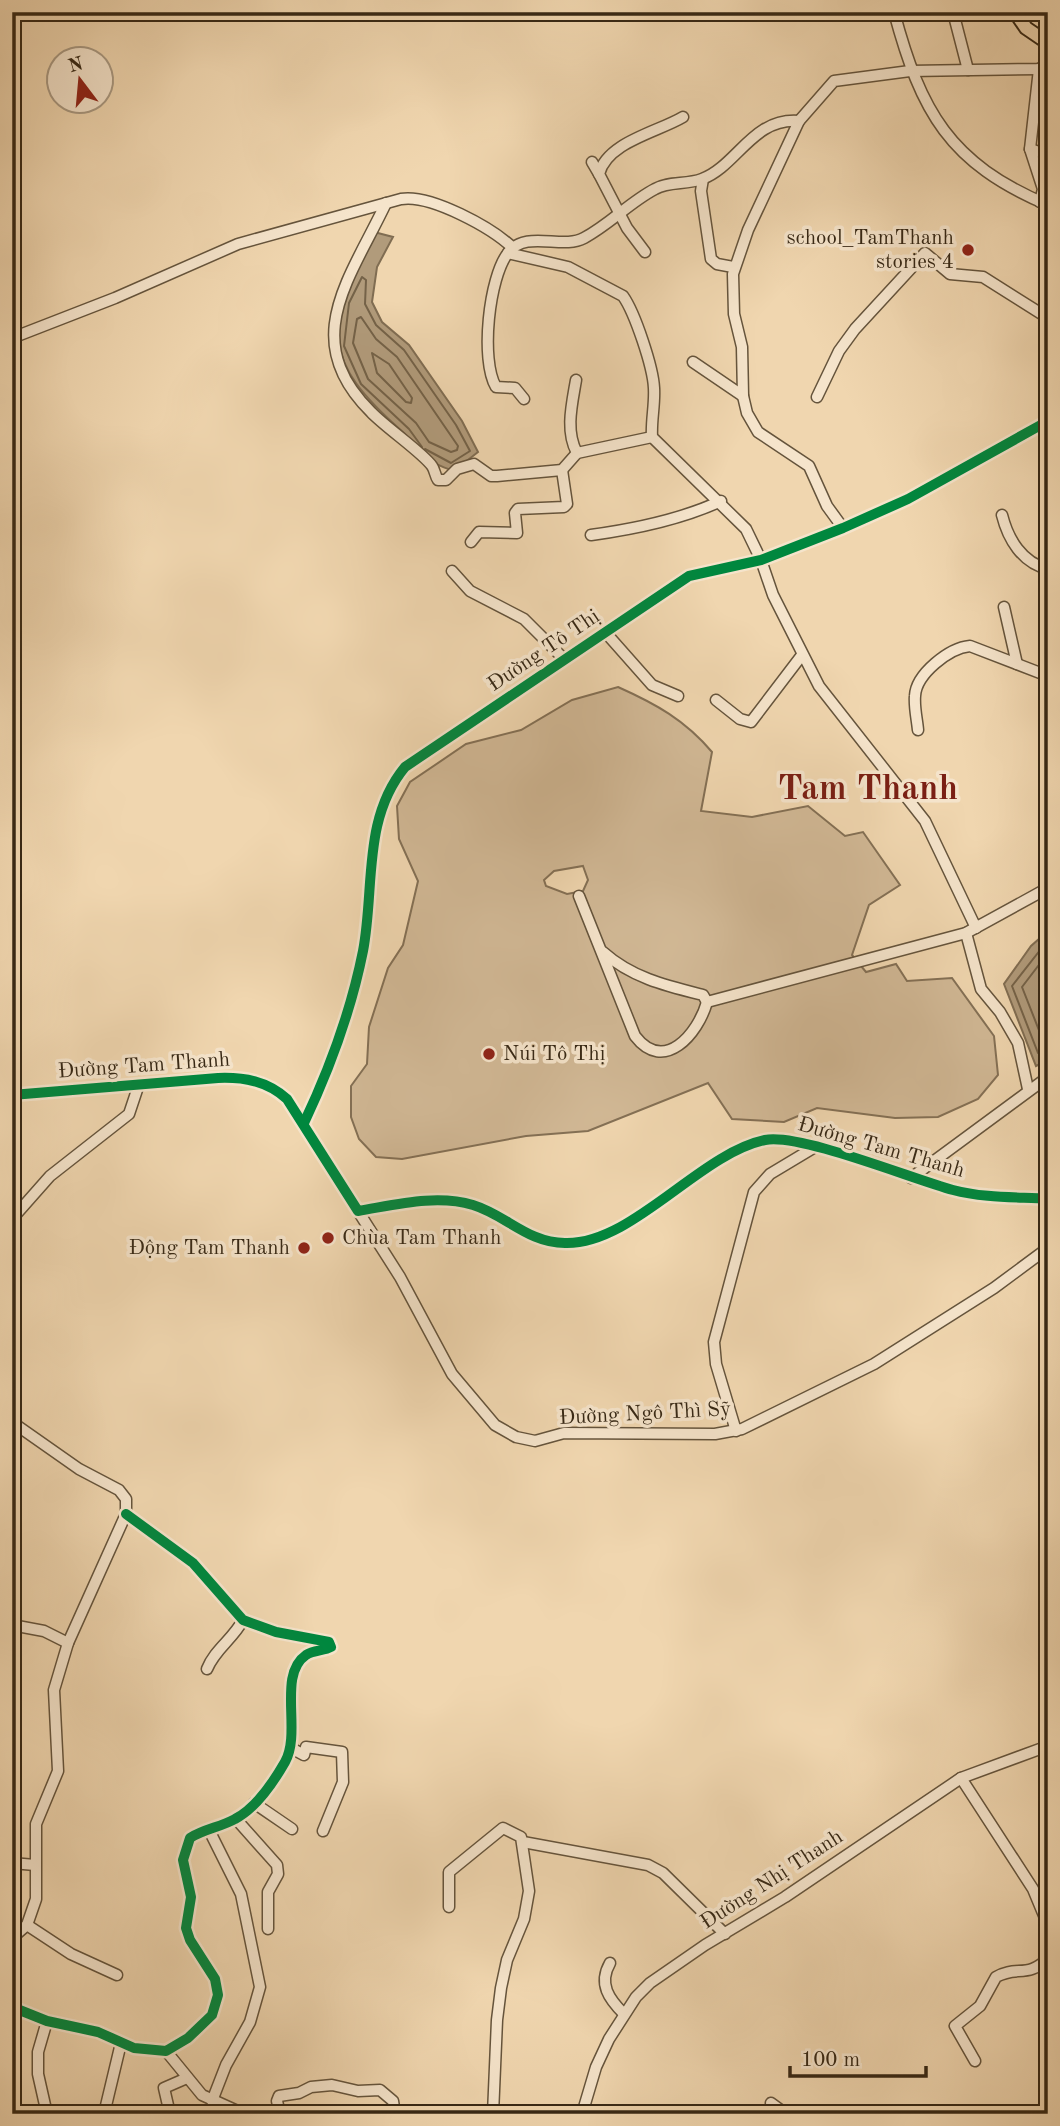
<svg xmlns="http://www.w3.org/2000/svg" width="1060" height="2126" viewBox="0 0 1060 2126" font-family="'Old Standard TT',serif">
  <rect width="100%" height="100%" fill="#f0d6af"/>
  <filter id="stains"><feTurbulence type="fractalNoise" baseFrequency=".00286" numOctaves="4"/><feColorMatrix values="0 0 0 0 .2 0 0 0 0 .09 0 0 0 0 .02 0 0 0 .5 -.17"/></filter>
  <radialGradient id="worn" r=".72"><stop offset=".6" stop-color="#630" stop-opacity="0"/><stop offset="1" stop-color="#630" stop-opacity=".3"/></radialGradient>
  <path fill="#d1b895" stroke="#847055" stroke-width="2" fill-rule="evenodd" d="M618 687C656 704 685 720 712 752L701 811 752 817 808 806 845 836 863 832 900 885 869 905 852 955 866 972 896 964 907 981 952 978 994 1036 998 1075 978 1099 938 1117 895 1118 817 1108 784 1122 732 1119 708 1083 588 1131 526 1136 402 1159 376 1157 359 1139 351 1117V1086L367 1064 369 1027 388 968 403 945 418 881 399 839 397 806 410 782 466 744 521 730 572 700ZM583 866 588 880 583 891 567 894 546 886 544 880 554 871Z"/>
  <g fill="#b19b7b" stroke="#806d52" stroke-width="2">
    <path d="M374 232 393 237 377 267 372 302 382 322 409 345 462 421 478 452 454 471C444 468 423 459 416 451 412 445 409 438 404 433 316 356 329 331 374 232Z"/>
    <polygon points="1048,931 1048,1060 1036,1066 1004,984 1031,946"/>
  </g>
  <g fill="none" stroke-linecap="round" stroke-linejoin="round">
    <g stroke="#746248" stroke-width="2">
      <polygon points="361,317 376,339 397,357 458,446 457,450 451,452 429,442 416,423 368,379 353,343 357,319"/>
      <polygon points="372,353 389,364 412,398 411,403 406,402 377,373"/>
      <polyline points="422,447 409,429 361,384 344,346 349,303 362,277 366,280 365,304 376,325 404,350 456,425 470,451 451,463 425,449"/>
      <polyline points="1048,940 1012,986 1038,1053 1048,1054"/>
      <polyline points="1048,953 1022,987 1044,1043 1048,1045"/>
    </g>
    <g stroke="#65543c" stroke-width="13">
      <g id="minor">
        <path d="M894 12C921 112 949 163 1048 205"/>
        <polyline points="953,12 968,70"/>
        <polyline points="1039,69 1030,149 1043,189 1040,202"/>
        <polyline points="1030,149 1048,155"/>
        <polyline points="592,162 599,174"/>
        <polyline points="703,179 701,191 711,259 717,264 733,267"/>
        <path d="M386 203C350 279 298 340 371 412 385 427 423 453 432 466 435 470 435 476 438 480H446L457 469 474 464 491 476H497L562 470 577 453 652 437"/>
        <path d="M645 252 627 228 599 174C607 142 658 132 683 117"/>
        <path d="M508 253 568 267 623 296C635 313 653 367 654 388 655 405 651 420 652 437L746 529 761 560 773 595 819 686 925 821 976 928"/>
        <path d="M12 338 115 298 238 244 401 199C431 194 492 228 513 248"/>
        <polyline points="693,362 743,396"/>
        <path d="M576 380C572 404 565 431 577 453"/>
        <polyline points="817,397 839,351 855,329 925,253 950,274 983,277 1048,318"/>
        <path d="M524 399 515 388 496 387C480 360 489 277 508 253 526 229 562 250 584 238 610 224 630 202 655 189 669 181 686 185 702 179 737 166 753 117 799 121"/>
        <path d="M1002 515C1008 539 1022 563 1048 569"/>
        <polyline points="843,528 827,506 809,466 758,432 747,413 743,396 742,347 734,314 733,274 748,230 799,121 834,81 910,71 1039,69 1048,64"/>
        <path d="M591 535C635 529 680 520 721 501"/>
        <polyline points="471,542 479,532 517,533 515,513 518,509 564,507 567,504 562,470"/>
        <polyline points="452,571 470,591 524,619 565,660"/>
        <polyline points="1004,607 1017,664"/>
        <polyline points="606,633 652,685 678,696"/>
        <polyline points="716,700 740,719 751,722 802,655"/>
        <path d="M918 730C917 719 914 707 915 696 916 674 949 648 970 646L1048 676"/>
        <path d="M579 896 635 1036C664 1074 698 1034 707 1002"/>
        <polyline points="966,933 981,989 1000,1012 1018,1043 1028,1089"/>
        <path d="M603 952C632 978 667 986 703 995L707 1002"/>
        <polyline points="707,1002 966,933 1048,888"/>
        <path d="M12 1095 218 1078C244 1077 267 1081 287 1099L358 1211C395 1205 436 1194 473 1205 506 1215 528 1243 565 1243 632 1245 699 1154 765 1140 800 1133 912 1179 953 1190 983 1198 1017 1197 1048 1199"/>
        <path d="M304 1123C330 1068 351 1011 363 951 375 888 362 819 405 767L689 576 761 560 843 528 908 499 1048 421"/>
        <polyline points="911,1178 1048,1077"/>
        <polyline points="358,1211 400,1277 452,1374 495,1425 516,1437 535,1441 564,1433 715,1434 742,1429 874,1364 994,1288 1048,1248"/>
        <polyline points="12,1219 50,1176 129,1114 139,1084"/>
        <polyline points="12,1422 79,1469 119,1490 126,1499 126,1514 68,1643 54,1690 58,1771 36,1824 36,1899 27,1925 12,1938"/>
        <polyline points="736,1431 716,1364 714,1342 754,1192 770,1174 815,1147"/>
        <polyline points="12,1625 44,1631 68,1643"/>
        <path d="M207 1669C215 1649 233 1639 243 1620"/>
        <polyline points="291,1748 304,1755 306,1747 342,1752 343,1782 323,1831"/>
        <polyline points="961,1778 1033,1889 1048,1925"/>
        <polyline points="254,1803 292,1829"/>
        <polyline points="236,1819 277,1865 278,1874 268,1892 268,1929"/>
        <polyline points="209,1830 241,1894 260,1987 250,2022 226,2065 212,2101"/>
        <polyline points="523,1842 648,1865 663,1873 725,1934"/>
        <polyline points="12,1863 35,1865"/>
        <polyline points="449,1907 449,1872 503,1828 521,1837 529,1891 524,1919 507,1960 501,1988 497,2020 493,2114"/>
        <polyline points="27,1925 71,1954 117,1975"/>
        <path d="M610 1963C598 1984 609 1999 624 2014"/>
        <path d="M12 2007 47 2021 98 2032 134 2048 166 2051 188 2038 212 2015 218 1995 215 1979 190 1940 186 1928 191 1897 183 1860 190 1838C204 1829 221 1827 235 1819 256 1808 273 1783 285 1762 302 1732 277 1675 306 1655 314 1650 324 1651 331 1647L329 1642 276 1632 243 1620 193 1563 126 1514"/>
        <polyline points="47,2021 38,2052 38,2074 47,2114"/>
        <polyline points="166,2051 202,2095 244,2114"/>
        <path d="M975 2061 955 2026 980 2006 996 1977C1016 1965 1028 1979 1048 1958"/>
        <polyline points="771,2103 786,2114"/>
        <polyline points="104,2114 121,2043"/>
        <polyline points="170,2114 164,2088 187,2078"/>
        <polyline points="280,2114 277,2101 279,2096 299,2093 311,2087 332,2085 358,2091 380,2090 393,2101 395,2114"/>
        <polyline points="582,2114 596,2067 609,2039 636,1997 650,1983 705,1945 785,1897 961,1778 1048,1746"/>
      </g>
    </g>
    <g stroke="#372815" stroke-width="16">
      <polyline id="major" points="1015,12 1026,28 1048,43"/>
    </g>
    <use href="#minor" stroke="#f5e4cb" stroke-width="10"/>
    <use href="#major" stroke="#f0d6af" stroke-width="12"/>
    <g stroke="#f5e4cb" stroke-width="15">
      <g id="cycleway">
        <path d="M12 1095 218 1078C244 1077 267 1081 287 1099L358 1211C395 1205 436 1194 473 1205 506 1215 528 1243 565 1243 632 1245 699 1154 765 1140 800 1133 912 1179 953 1190 983 1198 1017 1197 1048 1199"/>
        <path d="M304 1123C330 1068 351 1011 363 951 375 888 362 819 405 767L689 576 761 560 843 528 908 499 1048 421"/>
        <path d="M12 2007 47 2021 98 2032 134 2048 166 2051 188 2038 212 2015 218 1995 215 1979 190 1940 186 1928 191 1897 183 1860 190 1838C204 1829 221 1827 235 1819 256 1808 273 1783 285 1762 302 1732 277 1675 306 1655 314 1650 324 1651 331 1647L329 1642 276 1632 243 1620 193 1563 126 1514"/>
      </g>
    </g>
    <use href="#cycleway" stroke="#00873e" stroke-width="10"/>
  </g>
  <g fill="#8f2418" stroke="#f5e4cb" stroke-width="2.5">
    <circle cx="968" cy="250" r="7"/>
    <circle cx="489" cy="1054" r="7"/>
    <circle cx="328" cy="1238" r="7"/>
    <circle cx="304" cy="1248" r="7"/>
  </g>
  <g text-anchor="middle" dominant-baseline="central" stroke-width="7" stroke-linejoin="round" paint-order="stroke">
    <g font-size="21" fill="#372815" stroke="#f5e4cb" text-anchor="end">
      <text x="954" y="238">school_TamThanh<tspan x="954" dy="24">stories 4</tspan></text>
      <text x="503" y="1054" text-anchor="start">Núi Tô Thị</text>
      <text x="342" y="1238" text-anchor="start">Chùa Tam Thanh</text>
      <text x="290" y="1248">Động Tam Thanh</text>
    </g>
    <g font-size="21" fill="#372815" stroke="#f5e4cb">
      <text transform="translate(544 651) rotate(-34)">Đường Tô Thị</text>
      <text transform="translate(144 1066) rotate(-4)">Đường Tam Thanh</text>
      <text transform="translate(881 1148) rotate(16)">Đường Tam Thanh</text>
      <text transform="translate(645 1414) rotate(-3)">Đường Ngô Thì Sỹ</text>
      <text transform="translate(772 1880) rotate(-33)">Đường Nhị Thanh</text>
    </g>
    <g font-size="35" font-weight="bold" fill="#7a1f14" stroke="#f5e4cb">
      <text x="868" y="789">Tam Thanh</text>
    </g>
  </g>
  <rect width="1060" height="2126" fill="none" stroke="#f0d6af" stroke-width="42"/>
  <rect x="14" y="14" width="1032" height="2098" fill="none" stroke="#372815" stroke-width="3.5"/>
  <rect x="21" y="21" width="1018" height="2084" fill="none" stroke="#372815" stroke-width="2"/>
  <g transform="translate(80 80) rotate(344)"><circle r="33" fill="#f5e4cb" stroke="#a99982" stroke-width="2"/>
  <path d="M0-5L12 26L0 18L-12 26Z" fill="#8f2418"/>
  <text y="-10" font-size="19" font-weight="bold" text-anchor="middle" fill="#372815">N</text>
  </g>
  <path d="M790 2066v10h136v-10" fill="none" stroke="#372815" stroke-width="3.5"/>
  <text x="801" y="2066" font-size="21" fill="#372815" stroke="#f5e4cb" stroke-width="5" paint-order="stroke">100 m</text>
  <rect width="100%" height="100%" filter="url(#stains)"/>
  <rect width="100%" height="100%" fill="url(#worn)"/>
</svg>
